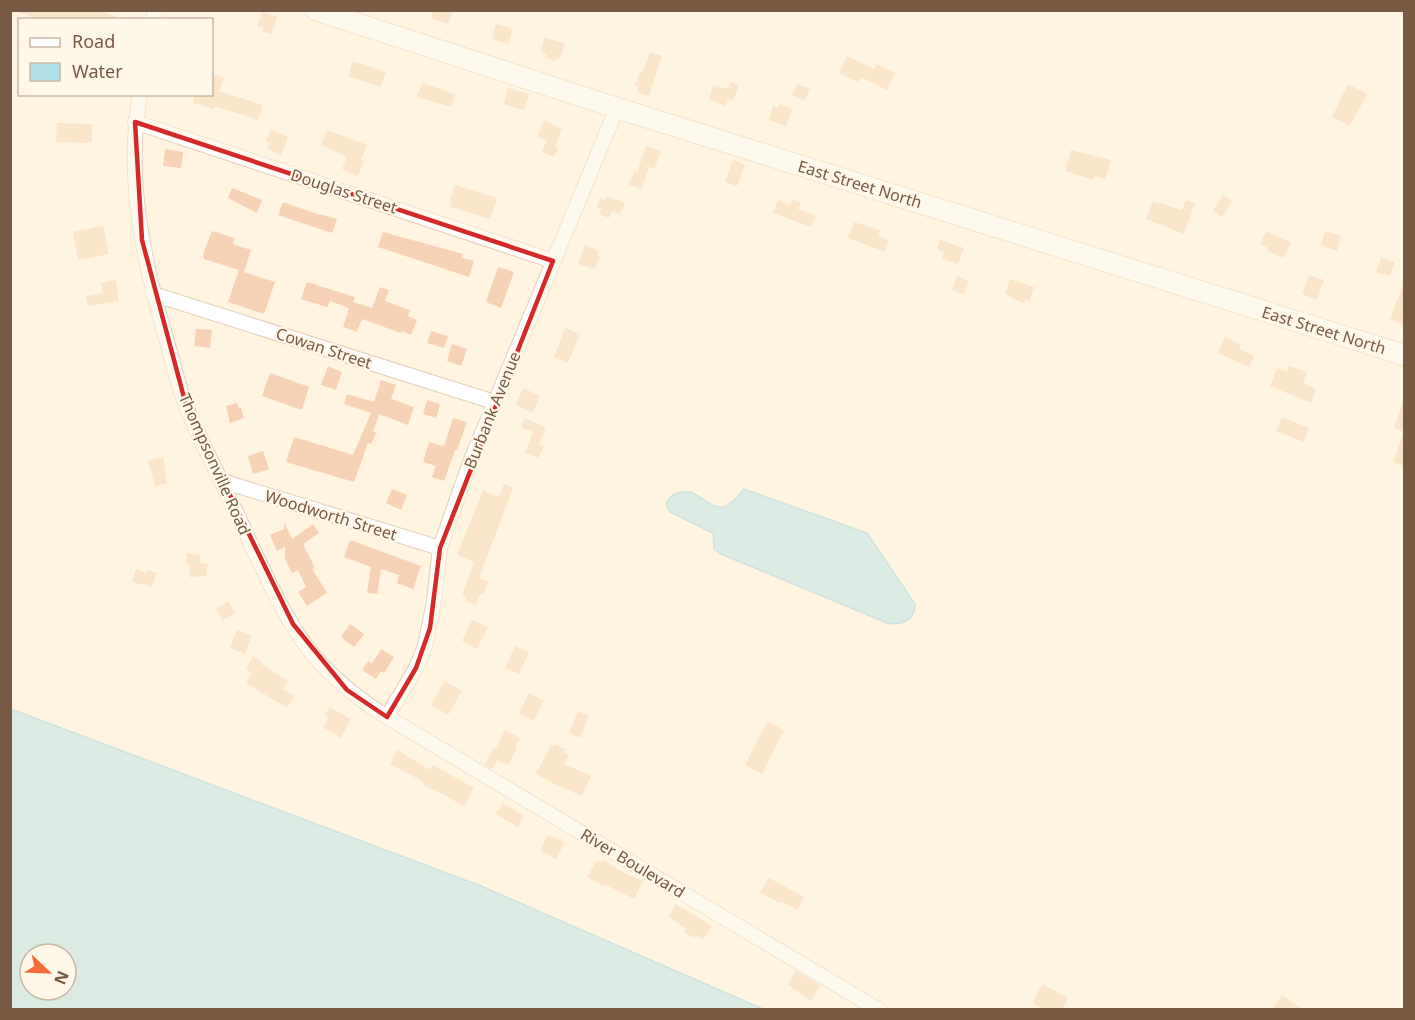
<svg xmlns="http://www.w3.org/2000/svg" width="1415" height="1020" viewBox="0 0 1415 1020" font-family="'Noto Sans',sans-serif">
  <rect width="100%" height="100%" fill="#fef4df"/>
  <g fill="#b2dfe9" stroke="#97cedc" stroke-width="1.5" fill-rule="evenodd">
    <path d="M744 489 867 533 915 604C915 620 902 626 887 623L721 554 714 549 713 533 670 512 666 504C671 493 679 491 691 492 716 506 721 519 744 489Z"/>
    <path d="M11 709 481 886 763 1009H11ZM30 954H66V990H30Z"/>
  </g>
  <g fill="#f7d2b4">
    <polygon points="18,10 98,10 120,18 40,20 18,12"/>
    <polygon points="434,10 453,10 448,24 431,18"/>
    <polygon points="262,12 277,17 271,34 262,31 263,28 257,26"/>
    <polygon points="496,24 513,29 508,44 492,39"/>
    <polygon points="545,37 565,44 560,59 556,58 555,61 546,58 547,54 540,52"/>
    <polygon points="650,52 662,56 649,96 637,92 639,87 635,86 640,72 643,72"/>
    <polygon points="847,56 874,69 877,64 895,73 887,90 861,77 858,82 839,73"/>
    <polygon points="353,61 386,72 381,87 348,76"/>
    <polygon points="212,74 224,78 219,91 263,105 258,120 215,106 214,109 193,103 195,94 212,94"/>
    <polygon points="730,82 739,85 733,101 728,99 726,106 709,99 713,85 728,89"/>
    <polygon points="422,83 455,94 451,107 417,97"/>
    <polygon points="797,84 810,89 805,101 792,95"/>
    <polygon points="1348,84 1367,94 1350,126 1332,117"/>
    <polygon points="508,88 529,94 524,110 504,104"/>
    <polygon points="779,104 792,109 786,126 769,120 773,106 778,108"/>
    <polygon points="544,120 562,129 555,147 558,148 554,157 542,152 547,140 537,137"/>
    <polygon points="57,123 92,124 92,143 56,142"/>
    <polygon points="271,129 288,137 281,155 267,149 270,143 266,141"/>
    <polygon points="327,130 367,145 361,160 364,161 358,176 342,169 347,157 321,145"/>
    <polygon points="646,146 661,151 654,169 649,167 642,189 629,185 634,172 637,173"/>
    <polygon points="165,149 183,152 181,168 163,166"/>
    <polygon points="1071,150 1111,160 1105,179 1094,176 1093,180 1065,171"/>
    <polygon points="733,160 745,165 737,186 725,182"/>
    <polygon points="455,185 497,198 490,219 450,207 452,202 449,202"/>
    <polygon points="232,188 262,200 257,213 228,198"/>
    <polygon points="1223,195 1232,201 1222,217 1213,211"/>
    <polygon points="607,196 625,203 620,214 612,211 609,218 599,214 601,209 597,207 600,198 605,200"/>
    <polygon points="778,200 790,205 792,200 801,203 798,209 816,216 811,227 773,213"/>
    <polygon points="1186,200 1195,203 1184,234 1146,219 1153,201 1182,210"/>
    <polygon points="283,202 320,215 320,214 337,219 332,233 278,215"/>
    <polygon points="854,222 880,230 878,236 889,240 885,252 848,238"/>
    <polygon points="103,226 109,254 78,260 73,232"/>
    <polygon points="212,231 235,238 233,244 251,250 244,272 275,282 264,314 228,302 239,270 204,259 203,254"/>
    <polygon points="1266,231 1291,242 1284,258 1267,251 1268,248 1260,244"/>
    <polygon points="1325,231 1341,236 1337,251 1321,245"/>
    <polygon points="383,232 463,254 462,258 474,261 469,277 378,247"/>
    <polygon points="940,240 964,248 958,264 942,259 944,252 937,249"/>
    <polygon points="585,245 599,251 597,256 600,257 595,269 578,264"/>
    <polygon points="1381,257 1395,262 1390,276 1376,272"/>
    <polygon points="498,267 514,272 501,308 486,302"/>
    <polygon points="1309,275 1324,280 1317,300 1302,294"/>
    <polygon points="957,276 969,281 964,294 952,290"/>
    <polygon points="1010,279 1034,287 1029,301 1025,299 1024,303 1011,298 1011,296 1005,294"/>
    <polygon points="116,280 119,301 88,306 86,296 103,293 101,283"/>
    <polygon points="307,282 355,297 353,302 372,308 380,287 389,290 385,301 410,310 408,316 417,320 411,335 402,331 401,333 362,319 357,332 343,327 349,308 330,301 327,307 301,299"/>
    <polygon points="1404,282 1404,325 1390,319"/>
    <polygon points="565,328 580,334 568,363 554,357"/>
    <polygon points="196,329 212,330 210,348 194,346"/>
    <polygon points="431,331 448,336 444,348 427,343"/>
    <polygon points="1225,337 1241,344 1239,349 1254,356 1249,367 1218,353"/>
    <polygon points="452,344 467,349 461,366 447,361"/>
    <polygon points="328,366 342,372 336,390 321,385"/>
    <polygon points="1289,366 1307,372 1303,383 1316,389 1311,403 1270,386 1277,368 1287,372"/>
    <polygon points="270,373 309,387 302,410 262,396"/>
    <polygon points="381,380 396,385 391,399 414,407 408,425 379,414 373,432 376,433 371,444 368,443 354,482 286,462 294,437 353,455 371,413 344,404 347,394 374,402"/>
    <polygon points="523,388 540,396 533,413 516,405"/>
    <polygon points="427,400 440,404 436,418 423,414"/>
    <polygon points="1403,401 1404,401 1404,432 1394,428"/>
    <polygon points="237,403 239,409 241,408 244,418 230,423 226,406"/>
    <polygon points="1282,417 1309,428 1304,442 1276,431"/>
    <polygon points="453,418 467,422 457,450 455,450 444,481 432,477 436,466 423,462 429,442 444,446"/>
    <polygon points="525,418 546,428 539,444 544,446 538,458 525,453 533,432 521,427"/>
    <polygon points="1403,433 1404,433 1404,466 1393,462"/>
    <polygon points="263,451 269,469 253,474 248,456"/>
    <polygon points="163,457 167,483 155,486 148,461"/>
    <polygon points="504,484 513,488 479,578 488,581 483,595 480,594 476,605 465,601 466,597 462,596 474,562 457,555 483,490 499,497"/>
    <polygon points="392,489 407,495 401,510 386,503"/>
    <polygon points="284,522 292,539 313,524 319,533 303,544 315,568 312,569 327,593 307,606 298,592 306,587 298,570 292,573 285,559 285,547 277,551 270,535 284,529"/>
    <polygon points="350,540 421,566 413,589 397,583 399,575 381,569 377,594 367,593 371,567 344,557"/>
    <polygon points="187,553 200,555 200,563 208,564 206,576 189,577 190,564 186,563"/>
    <polygon points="136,569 146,573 147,570 157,573 152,587 132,582"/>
    <polygon points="229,601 235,614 222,620 216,608"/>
    <polygon points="472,620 488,627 477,649 462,641"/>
    <polygon points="350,624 364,634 354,647 341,637"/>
    <polygon points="237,630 252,636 245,654 230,648"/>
    <polygon points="515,646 529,652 519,674 505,668"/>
    <polygon points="381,649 394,657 384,673 381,671 376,679 362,670 368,661 372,664"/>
    <polygon points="253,656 262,662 261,664 288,681 283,689 294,696 287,708 246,683 252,673 246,669"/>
    <polygon points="445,681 462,691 448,715 431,705"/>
    <polygon points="529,693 544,701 533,721 519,713"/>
    <polygon points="330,707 351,719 341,738 323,727 329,717 325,715"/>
    <polygon points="578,711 589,716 580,738 569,733"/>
    <polygon points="767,722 784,730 762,774 745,765"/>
    <polygon points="505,730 520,738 515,747 517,748 508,765 497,760 492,769 485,765 494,747 496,748"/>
    <polygon points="554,744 565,749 563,752 569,755 564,764 591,776 582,796 554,784 536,774 551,745 553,746"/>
    <polygon points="397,750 430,770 433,765 474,788 464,806 433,789 433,790 422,784 424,782 390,764"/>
    <polygon points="503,803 524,816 518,827 496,814"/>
    <polygon points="548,835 565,842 556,859 540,850"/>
    <polygon points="597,860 602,863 603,860 624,873 643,881 634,899 604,884 603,886 587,877"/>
    <polygon points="769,878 804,897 797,910 781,901 779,903 760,892"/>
    <polygon points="676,904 712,926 703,940 696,935 694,938 684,932 686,929 669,916"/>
    <polygon points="796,971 820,985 811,1001 788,985"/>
    <polygon points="1042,984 1068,998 1062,1010 1045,1010 1033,1003"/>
    <polygon points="1282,995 1304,1010 1272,1010"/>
  </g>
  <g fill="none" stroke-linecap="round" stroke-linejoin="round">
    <g stroke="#e3d0ba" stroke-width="16">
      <g id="street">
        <polyline points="153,20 155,10"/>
        <path d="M140 94C125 179 144 264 168 345 174 365 178 386 186 406 202 446 224 485 242 525 263 569 283 618 314 656 335 680 360 700 387 717L879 1010"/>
        <polyline points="135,122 553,261"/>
        <polyline points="153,294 494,402"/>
        <polyline points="222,481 440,548"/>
        <polyline points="387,717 416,668 425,646 434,602 440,548 469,465 617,108"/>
      </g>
    </g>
    <g stroke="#ebd3b9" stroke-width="22">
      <polyline id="secondary" points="316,10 617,108 1404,355"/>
    </g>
    <use href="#street" stroke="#fff" stroke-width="14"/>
    <use href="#secondary" stroke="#fff" stroke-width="20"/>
  </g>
  <path d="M0 0H1415V1020H0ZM135 122 553 261 440 548 430 628 416 668 387 717 347 690 293 624 186 405 142 240Z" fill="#fef4df" fill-opacity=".55" fill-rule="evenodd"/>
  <path fill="none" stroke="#d62828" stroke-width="4.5" stroke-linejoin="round" d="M135 122 553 261 440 548 430 628 416 668 387 717 347 690 293 624 186 405 142 240Z"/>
  <g text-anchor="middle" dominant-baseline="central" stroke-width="4.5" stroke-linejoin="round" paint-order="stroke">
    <g font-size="16" fill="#775944" stroke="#fff7e7">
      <text transform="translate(860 184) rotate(17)">East Street North</text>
      <text transform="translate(344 191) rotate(18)">Douglas Street</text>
      <text transform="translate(1324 330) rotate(17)">East Street North</text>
      <text transform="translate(324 348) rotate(18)">Cowan Street</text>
      <text transform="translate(492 410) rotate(-68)">Burbank Avenue</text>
      <text transform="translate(215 464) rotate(66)">Thompsonville Road</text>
      <text transform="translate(331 515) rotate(17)">Woodworth Street</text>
      <text transform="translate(633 863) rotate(31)">River Boulevard</text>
    </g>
  </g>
  <rect width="1415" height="1020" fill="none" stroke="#775944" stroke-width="24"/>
  <rect x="18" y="18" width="195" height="78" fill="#fff7e7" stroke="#c9b8a6" stroke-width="1.5"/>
  <rect x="30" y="38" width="30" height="9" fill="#ffffff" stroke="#c9b8a6" stroke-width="1.5"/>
  <text x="72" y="48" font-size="18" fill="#775944">Road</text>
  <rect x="30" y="63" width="30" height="18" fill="#b2dfe9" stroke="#c9b8a6" stroke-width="1.5"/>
  <text x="72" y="78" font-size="18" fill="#775944">Water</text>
  <g transform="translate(48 972) rotate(113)"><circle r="28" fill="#fff7e7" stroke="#c9b8a6" stroke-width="1.5"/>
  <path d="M0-4.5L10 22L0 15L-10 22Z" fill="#f56b37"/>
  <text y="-9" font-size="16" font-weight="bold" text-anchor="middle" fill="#775944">N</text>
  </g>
</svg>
